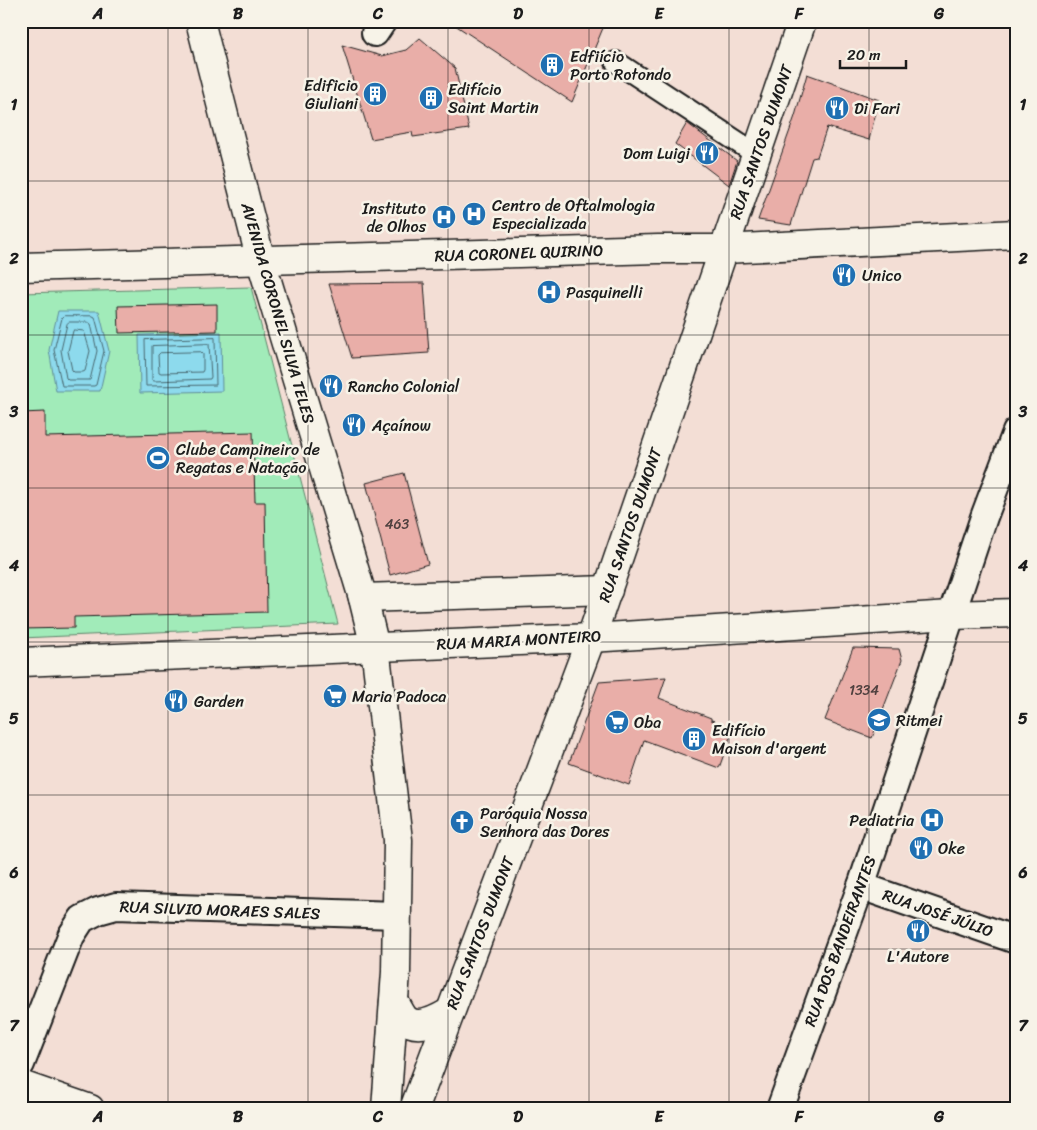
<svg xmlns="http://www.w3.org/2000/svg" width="1037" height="1130" viewBox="0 0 1037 1130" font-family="Sriracha,sans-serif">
  <rect width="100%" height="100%" fill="#f3ded5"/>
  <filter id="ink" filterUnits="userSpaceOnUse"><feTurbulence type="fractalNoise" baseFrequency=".02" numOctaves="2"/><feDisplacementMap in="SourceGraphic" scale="10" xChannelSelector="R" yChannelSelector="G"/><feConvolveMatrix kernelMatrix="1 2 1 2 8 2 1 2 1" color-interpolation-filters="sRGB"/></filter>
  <g filter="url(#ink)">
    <polygon fill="#a1ebb9" stroke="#5e846a" points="251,287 338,624 21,638 21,293"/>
    <g fill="#8ddaed" stroke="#608e99">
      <polygon points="58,311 99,311 109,351 100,391 56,391 49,350"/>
      <polygon points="221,332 222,391 140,393 139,335"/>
    </g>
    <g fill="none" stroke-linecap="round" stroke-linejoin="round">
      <g stroke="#496870" stroke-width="1">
        <polygon points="93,316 95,317 104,351 96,385 94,386 62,386 54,350 62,318 64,316"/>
        <polygon points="69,322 88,322 91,324 97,351 90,380 68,380 66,378 61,350 67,324"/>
        <polygon points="75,330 84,331 90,351 85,371 83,372 74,372 72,370 68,351 73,331"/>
        <polygon points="215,338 216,385 146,386 145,340"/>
        <polygon points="209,344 211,377 210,379 154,381 152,380 152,346"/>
        <polygon points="201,352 203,354 203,370 202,372 161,373 159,372 158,355 160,353"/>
      </g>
    </g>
    <g fill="#e9aea8" stroke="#1c1c1c">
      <polygon points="449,21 592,21 603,28 572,102"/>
      <polygon points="420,38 455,68 469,129 413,137 412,132 371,139 342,45 382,56 406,50"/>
      <polygon points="807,74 879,100 869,140 827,127 817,157 812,158 791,225 758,220 795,116"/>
      <polygon points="687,123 737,161 729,185 675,144"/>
      <polygon points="424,283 429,353 352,358 329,284"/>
      <polygon points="217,304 217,331 119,333 118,306"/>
      <polygon points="45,412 45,437 253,432 255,502 265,502 267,612 74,617 74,628 21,629 21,413"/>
      <polygon points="404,473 428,564 390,575 366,483"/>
      <polygon points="853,648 899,649 902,660 872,738 825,720"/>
      <polygon points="666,677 659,698 711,718 711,720 715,721 713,726 732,732 719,768 644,740 629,785 569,763 599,682"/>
    </g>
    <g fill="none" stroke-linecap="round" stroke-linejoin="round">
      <g stroke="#1c1c1c" stroke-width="24">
        <polyline id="pedestrian" points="616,62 756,154"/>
      </g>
      <g stroke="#1c1c1c" stroke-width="30">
        <g id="minor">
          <polyline points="375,33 383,21"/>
          <polyline points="861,886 1016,940"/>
          <polyline points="21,1064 71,936 82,919 98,911 116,906 397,915"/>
          <polyline points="780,1109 861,886 984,517 1016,432"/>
        </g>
      </g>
      <g stroke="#1c1c1c" stroke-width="31">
        <g id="tertiary">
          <polyline points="363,598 608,590"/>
          <polyline points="375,647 398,840 396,972 386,1109"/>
          <path d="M394 1002C398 1007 401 1015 405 1019 418 1031 438 1019 450 1012"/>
          <polyline points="21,1085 90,1109"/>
          <polyline points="414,1109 591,638 802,21"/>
        </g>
      </g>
      <g stroke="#1c1c1c" stroke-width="31">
        <polyline id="secondary" points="200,21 261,261 363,598 375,647"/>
      </g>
      <g stroke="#1c1c1c" stroke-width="31">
        <g id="primary">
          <polyline points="21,267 658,249 724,249 1016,234"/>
          <polyline points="21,662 591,638 951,615 1016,613"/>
        </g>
      </g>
      <use href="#pedestrian" stroke="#f7f3e8" stroke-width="20"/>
      <use href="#minor" stroke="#f7f3e8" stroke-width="26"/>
      <use href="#tertiary" stroke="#f7f3e8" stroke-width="28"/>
      <use href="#secondary" stroke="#f7f3e8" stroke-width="28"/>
      <use href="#primary" stroke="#f7f3e8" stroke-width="28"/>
    </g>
  </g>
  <path fill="none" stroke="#1c1c1c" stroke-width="1" stroke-opacity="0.55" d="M168 21V1109M308 21V1109M448 21V1109M589 21V1109M729 21V1109M869 21V1109M21 181H1016M21 335H1016M21 488H1016M21 642H1016M21 795H1016M21 949H1016"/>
  <defs>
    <g id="building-disc" transform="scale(1.25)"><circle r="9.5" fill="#1f6fb2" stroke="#f7f3e8"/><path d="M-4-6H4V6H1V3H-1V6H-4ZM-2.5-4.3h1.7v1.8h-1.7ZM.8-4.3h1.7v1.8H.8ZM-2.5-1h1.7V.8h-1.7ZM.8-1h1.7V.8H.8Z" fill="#fff"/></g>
    <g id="restaurant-disc" transform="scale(1.25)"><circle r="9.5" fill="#1f6fb2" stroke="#f7f3e8"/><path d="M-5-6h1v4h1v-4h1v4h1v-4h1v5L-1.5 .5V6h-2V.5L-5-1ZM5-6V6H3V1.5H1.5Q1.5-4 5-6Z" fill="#fff"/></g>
    <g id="hospital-disc" transform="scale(1.25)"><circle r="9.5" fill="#1f6fb2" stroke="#f7f3e8"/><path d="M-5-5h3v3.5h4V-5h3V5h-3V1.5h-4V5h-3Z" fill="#fff"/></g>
    <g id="stadium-disc" transform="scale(1.25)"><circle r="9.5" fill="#1f6fb2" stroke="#f7f3e8"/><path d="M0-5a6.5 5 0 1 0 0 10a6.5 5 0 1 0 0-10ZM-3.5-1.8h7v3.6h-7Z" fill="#fff"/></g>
    <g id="supermarket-disc" transform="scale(1.25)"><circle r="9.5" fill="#1f6fb2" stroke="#f7f3e8"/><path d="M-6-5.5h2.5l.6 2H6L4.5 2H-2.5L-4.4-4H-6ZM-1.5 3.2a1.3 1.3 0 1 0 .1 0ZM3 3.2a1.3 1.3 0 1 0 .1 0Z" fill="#fff"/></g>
    <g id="school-disc" transform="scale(1.25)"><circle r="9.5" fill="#1f6fb2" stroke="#f7f3e8"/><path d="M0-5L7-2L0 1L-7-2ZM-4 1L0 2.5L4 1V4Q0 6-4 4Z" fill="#fff"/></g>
    <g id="church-disc" transform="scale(1.25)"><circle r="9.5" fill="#1f6fb2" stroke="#f7f3e8"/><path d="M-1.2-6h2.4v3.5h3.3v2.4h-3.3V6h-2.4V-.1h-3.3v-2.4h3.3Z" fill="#fff"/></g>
  </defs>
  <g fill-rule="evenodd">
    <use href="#building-disc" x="552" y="65"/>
    <use href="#building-disc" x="375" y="94"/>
    <use href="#building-disc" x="431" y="98"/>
    <use href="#restaurant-disc" x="837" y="108"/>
    <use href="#restaurant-disc" x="707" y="153"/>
    <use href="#hospital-disc" x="474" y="214"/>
    <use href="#hospital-disc" x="444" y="217"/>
    <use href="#restaurant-disc" x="844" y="275"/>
    <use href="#hospital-disc" x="549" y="292"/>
    <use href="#restaurant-disc" x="331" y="386"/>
    <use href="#restaurant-disc" x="354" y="425"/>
    <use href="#stadium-disc" x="158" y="458"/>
    <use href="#supermarket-disc" x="335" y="696"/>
    <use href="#restaurant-disc" x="176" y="701"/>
    <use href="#school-disc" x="879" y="720"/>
    <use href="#supermarket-disc" x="617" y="722"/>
    <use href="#building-disc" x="694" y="739"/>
    <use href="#hospital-disc" x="932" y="820"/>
    <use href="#church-disc" x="462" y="822"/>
    <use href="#restaurant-disc" x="921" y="848"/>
    <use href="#restaurant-disc" x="918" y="931"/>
  </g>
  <g text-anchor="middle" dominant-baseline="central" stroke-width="5" stroke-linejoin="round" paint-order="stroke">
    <g font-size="14" fill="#4f403f">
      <text x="397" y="524">463</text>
      <text x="864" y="690">1334</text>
    </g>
    <g font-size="16" fill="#1c1c1c" stroke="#f7f3e8" text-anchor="start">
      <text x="570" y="56">Edfiício<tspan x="570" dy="18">Porto Rotondo</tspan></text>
      <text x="358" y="85" text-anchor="end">Edificio<tspan x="358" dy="18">Giuliani</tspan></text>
      <text x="448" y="89">Edifício<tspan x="448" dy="18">Saint Martin</tspan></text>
      <text x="854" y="108">Di Fari</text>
      <text x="690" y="153" text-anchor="end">Dom Luigi</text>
      <text x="492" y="205">Centro de Oftalmologia<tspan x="492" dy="18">Especializada</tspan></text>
      <text x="426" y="208" text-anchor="end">Instituto<tspan x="426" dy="18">de Olhos</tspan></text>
      <text x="862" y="275">Unico</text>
      <text x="566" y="292">Pasquinelli</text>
      <text x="348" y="386">Rancho Colonial</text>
      <text x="372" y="425">Açaínow</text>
      <text x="176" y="449">Clube Campineiro de<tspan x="176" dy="18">Regatas e Natação</tspan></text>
      <text x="352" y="696">Maria Padoca</text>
      <text x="194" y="701">Garden</text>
      <text x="896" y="720">Ritmei</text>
      <text x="634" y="722">Oba</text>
      <text x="712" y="730">Edifício<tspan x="712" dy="18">Maison d'argent</tspan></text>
      <text x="480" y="813">Paróquia Nossa<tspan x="480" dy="18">Senhora das Dores</tspan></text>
      <text x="914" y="820" text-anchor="end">Pediatria</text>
      <text x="938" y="848">Oke</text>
      <text x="918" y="956" text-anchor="middle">L'Autore</text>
    </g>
    <g font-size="16" fill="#1c1c1c" stroke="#f7f3e8">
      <text transform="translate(761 142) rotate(-71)">RUA SANTOS DUMONT</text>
      <text transform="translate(519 253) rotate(-2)">RUA CORONEL QUIRINO</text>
      <text transform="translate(278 313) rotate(74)">AVENIDA CORONEL SILVA TELES</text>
      <text transform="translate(630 525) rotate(-71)">RUA SANTOS DUMONT</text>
      <text transform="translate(519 640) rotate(-3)">RUA MARIA MONTEIRO</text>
      <text transform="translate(220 910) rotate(2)">RUA SILVIO MORAES SALES</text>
      <text transform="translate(938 913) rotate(19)">RUA JOSÉ JÚLIO</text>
      <text transform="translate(480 933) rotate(-69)">RUA SANTOS DUMONT</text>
      <text transform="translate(840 941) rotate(-70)">RUA DOS BANDEIRANTES</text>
    </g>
  </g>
  <rect width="1037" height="1130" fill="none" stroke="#f7f3e8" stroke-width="55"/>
  <path d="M840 60v8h66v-8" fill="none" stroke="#1c1c1c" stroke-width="2.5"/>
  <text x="847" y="60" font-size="15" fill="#1c1c1c" stroke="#f7f3e8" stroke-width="4" paint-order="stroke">20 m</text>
  <rect x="28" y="28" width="982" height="1074" fill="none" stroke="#1c1c1c" stroke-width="2"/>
  <g font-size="16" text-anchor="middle" font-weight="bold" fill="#1c1c1c">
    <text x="98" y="19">A</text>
    <text x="238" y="19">B</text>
    <text x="378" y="19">C</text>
    <text x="518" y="19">D</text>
    <text x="659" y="19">E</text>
    <text x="799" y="19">F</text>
    <text x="939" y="19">G</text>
    <text x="14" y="110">1</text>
    <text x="1023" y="110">1</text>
    <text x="14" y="264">2</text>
    <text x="1023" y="264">2</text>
    <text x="14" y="417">3</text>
    <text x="1023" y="417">3</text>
    <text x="14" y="571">4</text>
    <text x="1023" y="571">4</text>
    <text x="14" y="724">5</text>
    <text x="1023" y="724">5</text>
    <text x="14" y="878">6</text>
    <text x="1023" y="878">6</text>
    <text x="14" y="1031">7</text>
    <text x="1023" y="1031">7</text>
    <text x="98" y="1122">A</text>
    <text x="238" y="1122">B</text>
    <text x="378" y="1122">C</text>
    <text x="518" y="1122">D</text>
    <text x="659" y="1122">E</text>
    <text x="799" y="1122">F</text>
    <text x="939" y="1122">G</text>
  </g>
</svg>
